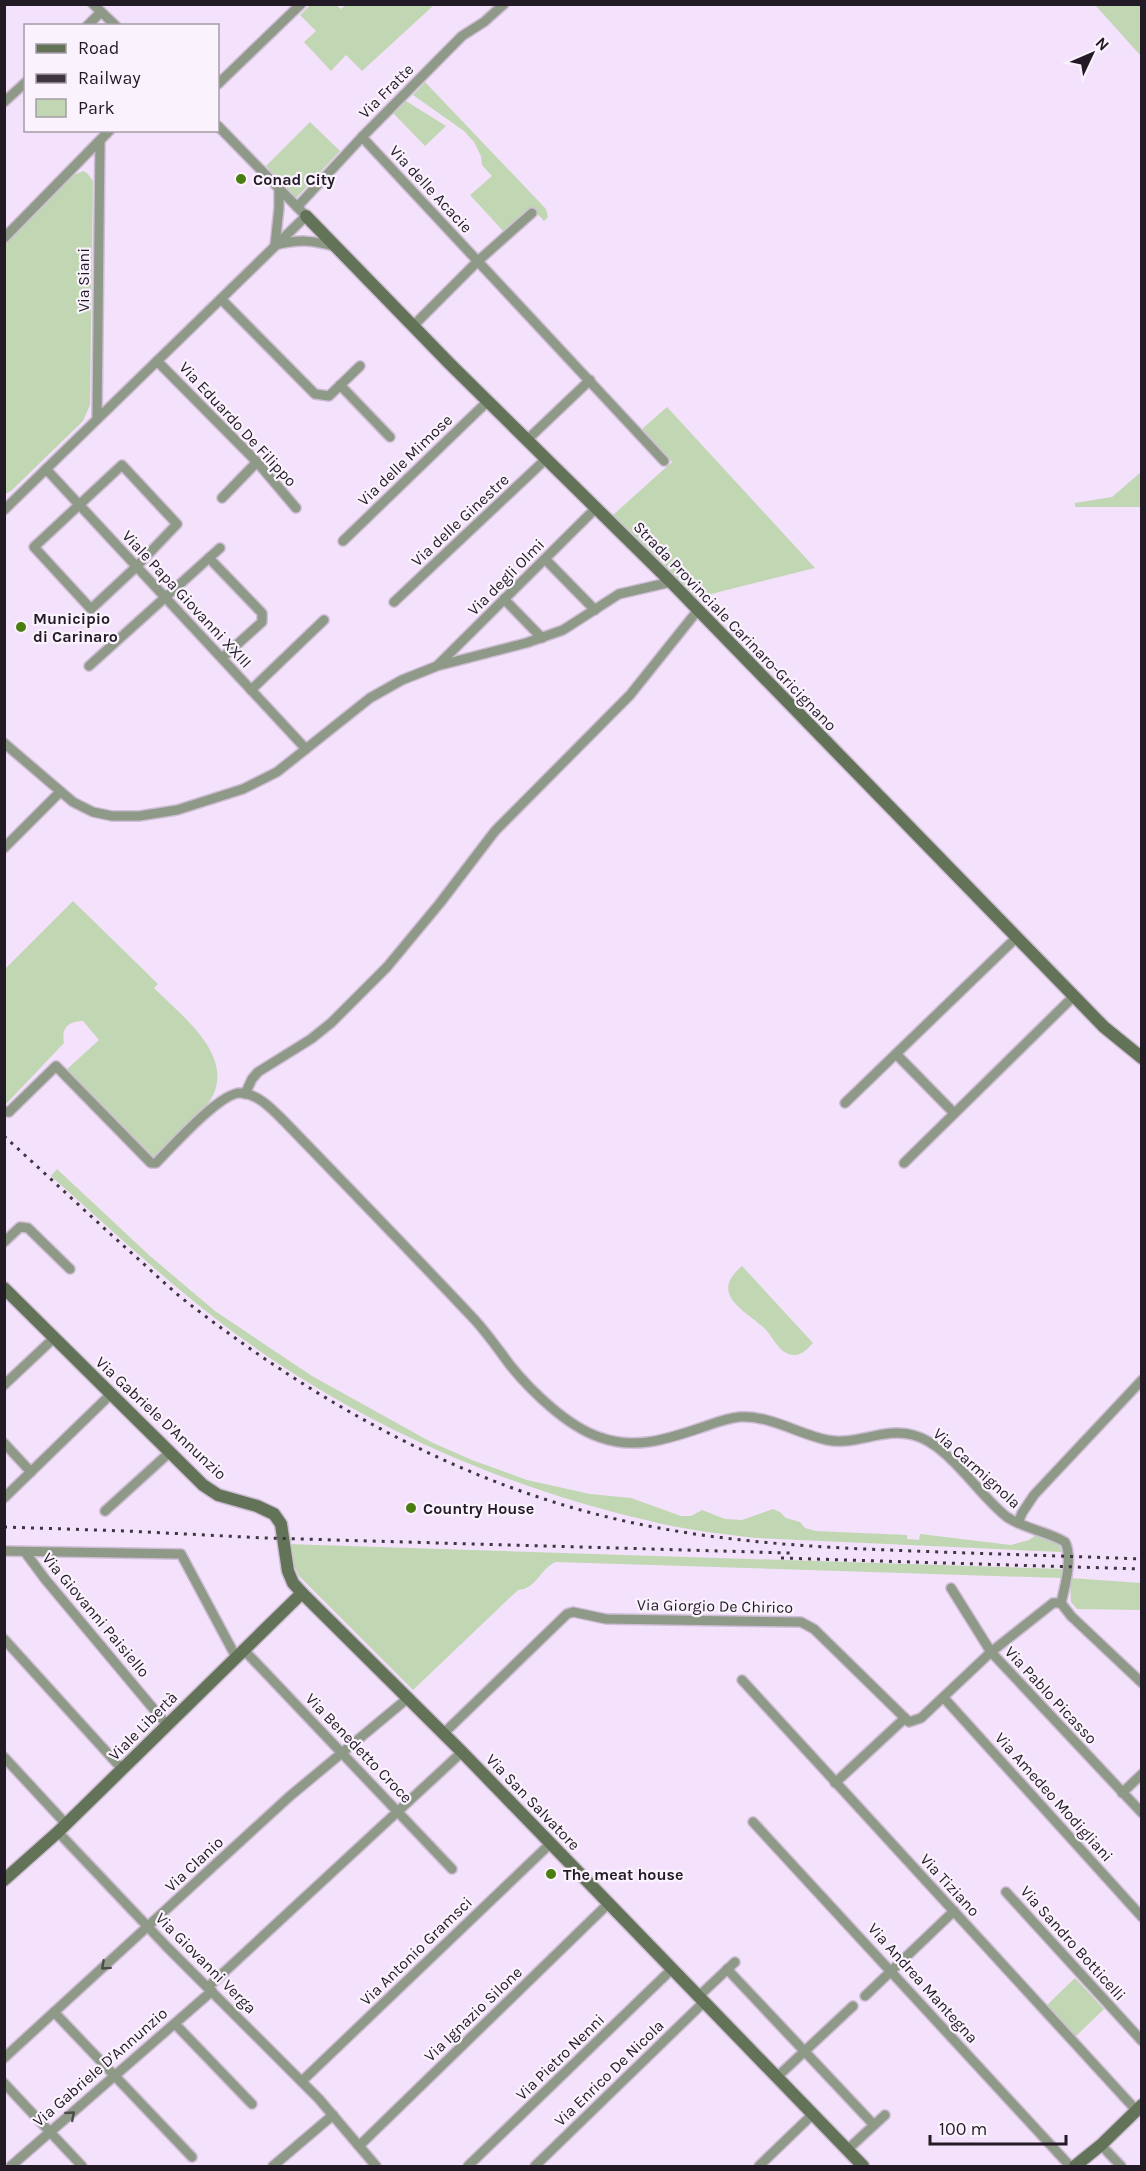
<svg xmlns="http://www.w3.org/2000/svg" width="1146" height="2171" viewBox="0 0 1146 2171" font-family="Karla,sans-serif">
  <rect width="100%" height="100%" fill="#f4e1fb"/>
  <g fill="#c1d7b3">
    <polygon points="310,5 336,5 341,9 346,5 434,5 362,71 346,55 331,71 304,42 316,31 300,15"/>
    <polygon points="1095,5 1141,5 1141,56 1096,6"/>
    <polygon points="425,82 546,209 548,217 544,221 531,207 504,232 470,195 492,176 482,165 481,156 474,142 464,131 413,95"/>
    <polygon points="406,101 446,126 425,146 393,113"/>
    <polygon points="310,122 340,151 296,198 266,166"/>
    <polygon points="83,171 87,173 93,181 90,405 83,421 11,491 5,494 5,243 74,175"/>
    <polygon points="667,407 815,568 699,597 693,597 613,515 672,462 642,429"/>
    <polygon points="1141,472 1141,507 1075,507 1075,503 1112,497"/>
    <path d="M73 901 158 984 154 988C185 1019 245 1063 203 1110 188 1127 169 1143 153 1159L66 1070 99 1040 83 1021C68 1021 61 1028 64 1043L5 1105V969Z"/>
    <path d="M57 1169 150 1256 215 1311 312 1376 431 1442 472 1460 527 1480 590 1494 631 1498 681 1516H691L702 1510 725 1519 742 1520 773 1509 780 1512 786 1518 800 1522 805 1528 816 1531 907 1535V1539L919 1540 920 1534 1011 1545 1029 1540 1036 1535 1058 1542 1062 1552 757 1538C721 1534 685 1530 650 1521 494 1485 343 1417 216 1319 158 1274 105 1224 51 1176Z"/>
    <path d="M742 1266 813 1343C808 1348 802 1356 793 1355 777 1353 773 1335 763 1327 743 1309 709 1294 742 1266Z"/>
    <path d="M287 1544 1062 1569 1061 1578 556 1562C540 1568 537 1589 518 1590L413 1690 299 1576 292 1561Z"/>
    <polygon points="1070,1578 1141,1583 1141,1610 1077,1609 1071,1602"/>
    <polygon points="1075,1978 1104,2009 1075,2037 1047,2005"/>
  </g>
  <g fill="none" stroke-linecap="round" stroke-linejoin="round">
    <g stroke="#cebdd4" stroke-width="12">
      <g id="street">
        <polyline points="93,4 116,26"/>
        <polyline points="87,26 101,12"/>
        <polyline points="218,84 301,4"/>
        <polyline points="4,102 26,82"/>
        <polyline points="362,137 664,461"/>
        <path d="M279 188V208L275 245C300 239 312 240 336 247"/>
        <polyline points="297,207 362,137 462,36 484,22 504,4"/>
        <polyline points="4,238 110,130"/>
        <polyline points="221,299 315,394 329,396 360,366"/>
        <polyline points="413,326 478,261 532,213"/>
        <polyline points="157,361 257,462 296,508"/>
        <polyline points="340,385 390,437"/>
        <polyline points="97,419 100,141"/>
        <polyline points="527,440 590,380"/>
        <polygon points="122,465 177,524 136,567 91,609 34,547"/>
        <polyline points="46,469 306,749"/>
        <polyline points="222,498 257,462"/>
        <polyline points="4,510 306,216 218,126"/>
        <polyline points="343,541 488,401"/>
        <polyline points="209,558 262,613 262,622 222,658"/>
        <polyline points="545,559 595,610"/>
        <polyline points="504,599 542,638"/>
        <polyline points="394,602 546,459"/>
        <polyline points="438,665 596,508"/>
        <polyline points="89,666 220,548"/>
        <polyline points="251,690 324,620"/>
        <polyline points="4,743 73,802 93,812 112,816 139,816 177,810 243,789 277,772 370,698 402,680 437,666 526,643 563,630 619,594 671,582"/>
        <polyline points="4,848 60,792"/>
        <polyline points="896,1054 954,1113"/>
        <polyline points="245,1094 252,1079 258,1072 311,1039 331,1023 387,967 440,903 495,831 630,695 698,610"/>
        <polyline points="845,1103 1017,937"/>
        <path d="M4 1111 9 1112 13 1108 56 1066 151 1163H156C171 1148 221 1091 241 1093 258 1094 271 1108 283 1120 347 1186 411 1252 474 1319 487 1333 498 1349 510 1365 531 1391 567 1426 599 1437 637 1451 670 1438 706 1426 717 1422 728 1418 739 1417 770 1415 798 1434 827 1440 856 1446 884 1427 913 1435 949 1444 978 1495 1007 1517 1024 1529 1047 1531 1065 1542 1073 1558 1065 1586 1061 1603L1071 1616 1142 1683"/>
        <polyline points="904,1163 1074,996"/>
        <polyline points="4,1242 20,1227 28,1228 70,1269"/>
        <polyline points="4,1385 54,1338"/>
        <polyline points="4,1443 31,1472"/>
        <polyline points="4,1498 110,1395"/>
        <polyline points="105,1511 170,1452"/>
        <polyline points="1018,1523 1022,1513 1034,1495 1142,1380"/>
        <polyline points="4,1551 181,1554 236,1657"/>
        <polyline points="25,1552 45,1579 167,1725"/>
        <polyline points="951,1588 991,1652 1142,1813"/>
        <polyline points="4,1639 122,1769"/>
        <polyline points="243,1649 452,1869"/>
        <polyline points="742,1680 1136,2110"/>
        <polyline points="944,1698 1142,1917"/>
        <polyline points="443,1734 567,1614 573,1612 606,1619 801,1622 814,1629 909,1722 921,1718 991,1652 1053,1603 1061,1603"/>
        <polyline points="4,1757 66,1824"/>
        <polyline points="835,1783 905,1718"/>
        <polyline points="1122,1793 1142,1774"/>
        <polyline points="753,1822 1070,2166"/>
        <polyline points="58,1832 167,1947 319,2099 376,2166"/>
        <polyline points="1006,1892 1142,2041"/>
        <polyline points="727,1969 874,2125"/>
        <polyline points="208,1987 462,1752"/>
        <polyline points="699,1996 735,1962"/>
        <polyline points="865,1996 954,1911"/>
        <polyline points="54,2012 192,2157"/>
        <polyline points="175,2024 252,2104"/>
        <polyline points="4,2058 290,1796 408,1698"/>
        <polyline points="777,2077 853,2006"/>
        <polyline points="302,2081 551,1843"/>
        <polyline points="4,2083 82,2166"/>
        <polyline points="1101,2145 1121,2166"/>
        <polyline points="359,2146 609,1903"/>
        <polyline points="847,2150 885,2115"/>
        <polyline points="11,2166 212,1991"/>
        <polyline points="273,2166 333,2115"/>
        <polyline points="468,2166 672,1969"/>
        <polyline points="535,2166 704,2002"/>
        <polyline points="759,2166 813,2114"/>
      </g>
    </g>
    <g stroke="#cebdd4" stroke-width="15">
      <g id="secondary">
        <polyline points="306,216 450,364 671,582 1104,1027 1142,1058"/>
        <polyline points="4,1288 203,1485 218,1495 257,1506 274,1514 281,1524 288,1571 293,1583 302,1593 462,1752 863,2166"/>
        <polyline points="4,1880 58,1832 302,1593"/>
        <polyline points="1075,2166 1101,2145 1142,2105"/>
      </g>
    </g>
    <use href="#street" stroke="#8e9987" stroke-width="9"/>
    <use href="#secondary" stroke="#637358" stroke-width="12"/>
    <g stroke="#3e3541" stroke-width="3" stroke-dasharray="3 6" stroke-linecap="butt">
      <path d="M4 1136C48 1176 91 1217 135 1256 154 1273 172 1291 192 1306 310 1397 443 1473 588 1512 695 1541 804 1547 914 1551 990 1554 1066 1556 1142 1559"/>
      <polyline points="4,1527 126,1531 265,1538 790,1553"/>
      <polyline points="781,1558 1142,1569"/>
    </g>
  </g>
  <defs><path id="oneway-chevron" d="M-2-3.5L2.5 0L-2 3.5" fill="none" stroke-width="1.6" stroke-linecap="round" stroke-linejoin="round" transform="scale(1.5)"/></defs>
  <g stroke="#4d4d4c">
    <use href="#oneway-chevron" transform="translate(105 1966) rotate(138)"/>
    <use href="#oneway-chevron" transform="translate(71 2115) rotate(-41)"/>
  </g>
  <g fill="#4a7e10" stroke="#faf3fe" stroke-width="2">
    <circle cx="241" cy="179" r="6"/>
    <circle cx="21" cy="627" r="6"/>
    <circle cx="411" cy="1508" r="6"/>
    <circle cx="551" cy="1874" r="6"/>
  </g>
  <g text-anchor="middle" dominant-baseline="central" stroke-width="4.5" stroke-linejoin="round" paint-order="stroke">
    <g font-size="16" fill="#221b25" stroke="#faf3fe">
      <text transform="translate(386 91) rotate(-45)">Via Fratte</text>
      <text transform="translate(431 189) rotate(47)">Via delle Acacie</text>
      <text transform="translate(83 280) rotate(-90)">Via Siani</text>
      <text transform="translate(238 424) rotate(47)">Via Eduardo De Filippo</text>
      <text transform="translate(405 460) rotate(-44)">Via delle Mimose</text>
      <text transform="translate(460 520) rotate(-43)">Via delle Ginestre</text>
      <text transform="translate(506 577) rotate(-45)">Via degli Olmi</text>
      <text transform="translate(187 599) rotate(47)">Viale Papa Giovanni XXIII</text>
      <text transform="translate(735 626) rotate(46)">Strada Provinciale Carinaro-Gricignano</text>
      <text transform="translate(161 1418) rotate(43)">Via Gabriele D'Annunzio</text>
      <text transform="translate(977 1468) rotate(42)">Via Carmignola</text>
      <text transform="translate(715 1606) rotate(1)">Via Giorgio De Chirico</text>
      <text transform="translate(96 1615) rotate(50)">Via Giovanni Paisiello</text>
      <text transform="translate(1051 1695) rotate(47)">Via Pablo Picasso</text>
      <text transform="translate(143 1726) rotate(-45)">Viale Libertà</text>
      <text transform="translate(359 1748) rotate(46)">Via Benedetto Croce</text>
      <text transform="translate(1054 1797) rotate(48)">Via Amedeo Modigliani</text>
      <text transform="translate(533 1802) rotate(46)">Via San Salvatore</text>
      <text transform="translate(194 1864) rotate(-43)">Via Clanio</text>
      <text transform="translate(950 1885) rotate(47)">Via Tiziano</text>
      <text transform="translate(1073 1943) rotate(48)">Via Sandro Botticelli</text>
      <text transform="translate(416 1951) rotate(-44)">Via Antonio Gramsci</text>
      <text transform="translate(206 1963) rotate(45)">Via Giovanni Verga</text>
      <text transform="translate(923 1983) rotate(48)">Via Andrea Mantegna</text>
      <text transform="translate(473 2014) rotate(-44)">Via Ignazio Silone</text>
      <text transform="translate(560 2057) rotate(-44)">Via Pietro Nenni</text>
      <text transform="translate(100 2067) rotate(-41)">Via Gabriele D'Annunzio</text>
      <text transform="translate(609 2073) rotate(-44)">Via Enrico De Nicola</text>
    </g>
    <g font-size="16" font-weight="bold" fill="#221b25" stroke="#faf3fe" text-anchor="start">
      <text x="253" y="179">Conad City</text>
      <text x="33" y="618">Municipio<tspan x="33" dy="18">di Carinaro</tspan></text>
      <text x="423" y="1508">Country House</text>
      <text x="563" y="1874">The meat house</text>
    </g>
  </g>
  <rect width="1146" height="2171" fill="none" stroke="#221b25" stroke-width="12"/>
  <rect x="24" y="24" width="195" height="108" fill="#faf3fe" stroke="#a49da7" stroke-width="1.5"/>
  <rect x="36" y="44" width="30" height="9" fill="#637358" stroke="#a49da7" stroke-width="1.5"/>
  <text x="78" y="54" font-size="18" fill="#221b25">Road</text>
  <rect x="36" y="74" width="30" height="9" fill="#3e3541" stroke="#a49da7" stroke-width="1.5"/>
  <text x="78" y="84" font-size="18" fill="#221b25">Railway</text>
  <rect x="36" y="99" width="30" height="18" fill="#c1d7b3" stroke="#a49da7" stroke-width="1.5"/>
  <text x="78" y="114" font-size="18" fill="#221b25">Park</text>
  <g transform="translate(1092 54) rotate(46)" stroke="#faf3fe" stroke-width="4.5" paint-order="stroke">
  <path d="M0-4.5L10 22L0 15L-10 22Z" fill="#221b25"/>
  <text y="-9" font-size="16" font-weight="bold" text-anchor="middle" fill="#221b25">N</text>
  </g>
  <path d="M930 2135v9h136v-9" fill="none" stroke="#221b25" stroke-width="3"/>
  <text x="939" y="2135" font-size="18" fill="#221b25" stroke="#faf3fe" stroke-width="4.5" paint-order="stroke">100 m</text>
</svg>
